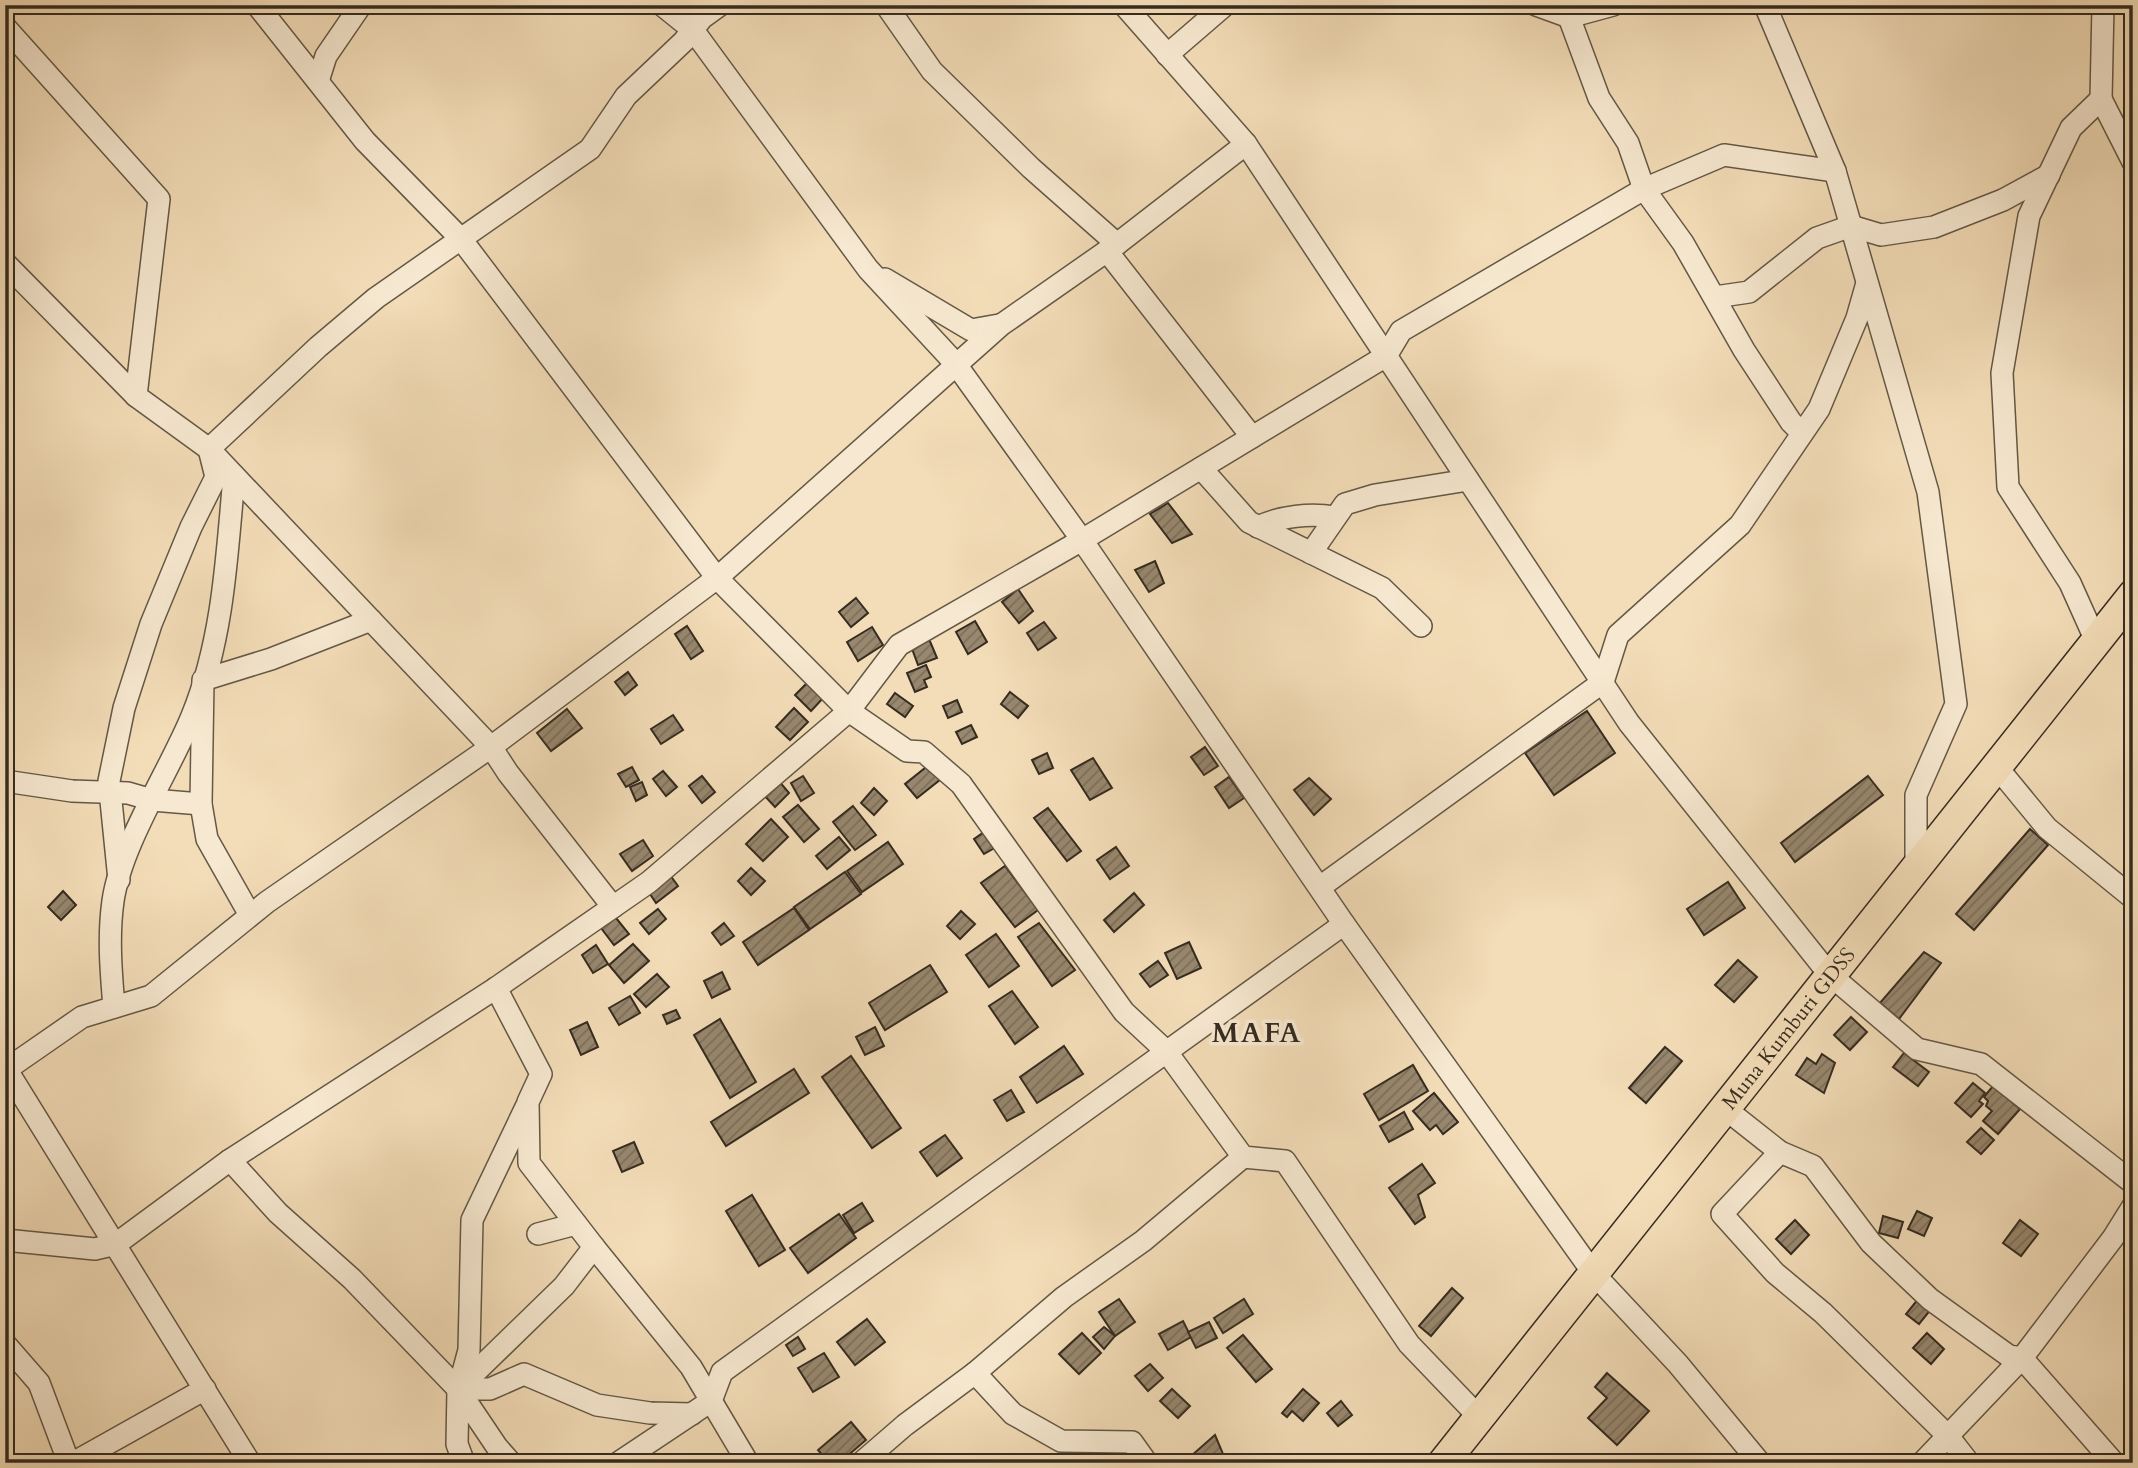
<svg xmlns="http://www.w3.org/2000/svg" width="2138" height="1468" viewBox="0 0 2138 1468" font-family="Cardo,serif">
  <defs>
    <pattern id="building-hatch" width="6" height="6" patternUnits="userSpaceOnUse" patternTransform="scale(1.75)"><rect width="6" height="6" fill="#98886f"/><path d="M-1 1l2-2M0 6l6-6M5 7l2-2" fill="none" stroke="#7d6f5b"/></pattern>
  </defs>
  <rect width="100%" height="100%" fill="#f3ddb8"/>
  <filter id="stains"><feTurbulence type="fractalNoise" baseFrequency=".00286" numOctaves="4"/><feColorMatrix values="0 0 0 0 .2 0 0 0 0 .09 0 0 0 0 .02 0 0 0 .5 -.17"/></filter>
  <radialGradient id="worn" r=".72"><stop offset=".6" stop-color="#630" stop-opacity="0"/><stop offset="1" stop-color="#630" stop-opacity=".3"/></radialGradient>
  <g fill="url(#building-hatch)" stroke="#352b20" stroke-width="2">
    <polygon points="1168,503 1192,534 1172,543 1150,514"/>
    <polygon points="1155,561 1164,583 1149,592 1135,570"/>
    <polygon points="1018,589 1033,611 1019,623 1002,602"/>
    <polygon points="856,598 868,613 851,627 839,612"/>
    <polygon points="975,621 987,642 968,654 956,632"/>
    <polygon points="1044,622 1056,638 1038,650 1027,633"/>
    <polygon points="687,626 703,651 691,659 675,634"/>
    <polygon points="872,627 883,645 858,661 847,642"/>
    <polygon points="929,639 937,658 918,665 911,646"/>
    <polygon points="926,665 931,677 924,680 927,687 915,692 907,673"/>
    <polygon points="628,672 637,685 625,695 615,682"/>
    <polygon points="809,681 825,696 811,711 795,695"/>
    <polygon points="1010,692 1028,706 1018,718 1001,704"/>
    <polygon points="895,693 913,706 905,717 887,704"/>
    <polygon points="957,700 962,712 948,718 943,706"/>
    <polygon points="794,708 808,722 790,740 776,727"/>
    <polygon points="567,709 582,728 551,751 537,733"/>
    <polygon points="1587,711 1615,753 1554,795 1525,753"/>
    <polygon points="673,715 683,730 661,744 651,729"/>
    <polygon points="971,725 977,737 962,744 956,732"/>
    <polygon points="1205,747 1218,766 1204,775 1191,757"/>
    <polygon points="1047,753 1053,768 1039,774 1032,760"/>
    <polygon points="1093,758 1112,788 1090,800 1071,770"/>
    <polygon points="930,764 941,779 917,798 905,784"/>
    <polygon points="632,767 639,780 626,787 618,774"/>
    <polygon points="663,771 677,787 666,796 653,779"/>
    <polygon points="702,776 715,792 702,803 689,786"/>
    <polygon points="803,776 814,793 801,801 791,783"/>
    <polygon points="1868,776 1883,795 1795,862 1781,843"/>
    <polygon points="1229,777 1244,798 1229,808 1215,787"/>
    <polygon points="1309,778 1331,799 1314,815 1294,790"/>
    <polygon points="778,780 789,793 775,807 763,794"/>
    <polygon points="642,782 647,795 636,801 630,787"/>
    <polygon points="874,788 887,801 874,815 861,803"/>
    <polygon points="798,805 819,829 804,842 783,817"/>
    <polygon points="853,806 876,835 855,850 833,822"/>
    <polygon points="1048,808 1081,851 1067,861 1034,818"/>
    <polygon points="771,819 788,837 763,861 746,844"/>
    <polygon points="2030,829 2048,845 1974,930 1956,914"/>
    <polygon points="987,830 998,846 984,854 974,839"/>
    <polygon points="839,837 850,850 827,869 816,856"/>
    <polygon points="643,840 653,856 632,871 620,854"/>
    <polygon points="888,842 903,864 862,892 847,871"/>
    <polygon points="1116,847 1129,866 1110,879 1097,860"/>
    <polygon points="1005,866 1038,910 1015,927 981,883"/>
    <polygon points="751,868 765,881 751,895 738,881"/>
    <polygon points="845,872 861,894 810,929 794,907"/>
    <polygon points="670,875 678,886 656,903 648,891"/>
    <polygon points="1728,882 1745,908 1704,935 1687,909"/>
    <polygon points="63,891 76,905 61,920 48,907"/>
    <polygon points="1134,893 1144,905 1114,932 1104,920"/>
    <polygon points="794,908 809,930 758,965 743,942"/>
    <polygon points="658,909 666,919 649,934 640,923"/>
    <polygon points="961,911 975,924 960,939 947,926"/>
    <polygon points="612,913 629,934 614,945 598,924"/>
    <polygon points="724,923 734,936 721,945 712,933"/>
    <polygon points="1039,923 1075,970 1052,986 1018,937"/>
    <polygon points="996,934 1019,966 989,987 966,955"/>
    <polygon points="1189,942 1201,968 1177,979 1165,953"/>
    <polygon points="633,944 649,961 624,983 609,965"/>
    <polygon points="596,945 608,964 593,973 582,955"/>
    <polygon points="1924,952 1941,963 1899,1019 1880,1003"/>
    <polygon points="1738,960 1757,977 1734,1002 1715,985"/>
    <polygon points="1158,961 1168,975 1150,987 1140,974"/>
    <polygon points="930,965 947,992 885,1030 869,1003"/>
    <polygon points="722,972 730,989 712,998 704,981"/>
    <polygon points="657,974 669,987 646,1007 634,994"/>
    <polygon points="1012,991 1038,1027 1015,1044 989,1006"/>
    <polygon points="630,996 640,1013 619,1025 609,1008"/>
    <polygon points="676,1010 680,1018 667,1024 663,1015"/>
    <polygon points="1851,1017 1867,1032 1850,1050 1834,1035"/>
    <polygon points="720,1019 756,1082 730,1098 694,1035"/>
    <polygon points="587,1022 598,1047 581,1055 570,1030"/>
    <polygon points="875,1027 884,1046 865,1055 856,1037"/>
    <polygon points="1064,1046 1083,1074 1037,1103 1020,1077"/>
    <polygon points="1665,1047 1682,1061 1646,1103 1629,1088"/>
    <polygon points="1904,1053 1929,1072 1918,1086 1893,1067"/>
    <polygon points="1822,1054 1835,1063 1824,1093 1796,1075 1807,1058 1816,1064"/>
    <polygon points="851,1056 901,1128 872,1148 822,1077"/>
    <polygon points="1413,1065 1428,1091 1379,1120 1364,1094"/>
    <polygon points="794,1069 809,1093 726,1146 711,1122"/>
    <polygon points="1973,1083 1985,1093 1979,1101 1983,1104 1971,1117 1955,1103"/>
    <polygon points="1993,1086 2020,1109 1998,1134 1983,1121 1992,1111 1986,1106 1988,1101 1984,1097"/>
    <polygon points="1011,1090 1024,1112 1007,1121 994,1100"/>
    <polygon points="1434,1093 1458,1122 1443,1134 1436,1125 1430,1130 1413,1111"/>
    <polygon points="1404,1112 1413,1129 1389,1142 1380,1126"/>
    <polygon points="1981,1128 1994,1140 1981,1154 1967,1142"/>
    <polygon points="945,1135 962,1158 937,1176 920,1152"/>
    <polygon points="634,1142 643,1163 622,1172 613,1151"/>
    <polygon points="1422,1164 1435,1183 1418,1195 1425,1217 1415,1224 1389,1188"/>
    <polygon points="752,1195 785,1250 759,1266 726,1211"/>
    <polygon points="862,1203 873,1221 854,1233 843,1215"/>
    <polygon points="1917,1211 1932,1218 1924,1236 1908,1229"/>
    <polygon points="839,1214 856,1238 808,1273 790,1248"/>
    <polygon points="1883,1216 1903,1222 1898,1238 1879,1233"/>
    <polygon points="1795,1220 1809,1235 1791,1254 1776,1239"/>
    <polygon points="2020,1220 2038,1234 2021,1256 2003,1243"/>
    <polygon points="1452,1288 1463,1298 1431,1336 1419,1326"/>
    <polygon points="1919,1298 1932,1308 1919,1324 1906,1314"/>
    <polygon points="1119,1299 1135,1322 1115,1336 1099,1312"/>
    <polygon points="1244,1299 1253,1314 1223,1333 1214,1318"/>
    <polygon points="867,1319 885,1342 855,1365 837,1342"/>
    <polygon points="1183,1321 1191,1337 1168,1350 1159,1334"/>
    <polygon points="1209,1322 1217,1338 1196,1348 1188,1332"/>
    <polygon points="1104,1327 1115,1336 1104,1349 1093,1337"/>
    <polygon points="1082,1333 1101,1353 1079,1374 1059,1354"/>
    <polygon points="1927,1333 1944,1349 1931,1364 1913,1348"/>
    <polygon points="1243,1335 1272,1369 1256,1382 1227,1348"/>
    <polygon points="798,1337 805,1349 793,1356 786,1345"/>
    <polygon points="824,1353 839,1377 813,1392 798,1368"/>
    <polygon points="1150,1364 1163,1378 1148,1391 1135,1376"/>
    <polygon points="1607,1373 1649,1411 1617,1445 1588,1418 1607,1398 1595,1387"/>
    <polygon points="1172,1389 1190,1406 1178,1418 1160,1401"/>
    <polygon points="1303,1389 1319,1403 1303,1421 1292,1411 1287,1417 1282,1413"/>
    <polygon points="1341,1401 1352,1415 1338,1426 1327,1413"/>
    <polygon points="851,1422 866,1440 839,1463 829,1463 818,1450"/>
    <polygon points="1215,1435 1226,1461 1183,1463"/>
  </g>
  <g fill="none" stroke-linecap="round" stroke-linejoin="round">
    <g stroke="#645846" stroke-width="24">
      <g id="minor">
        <polyline points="257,5 365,141 461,239 717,578 849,711 907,751 924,752 961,784 1124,1012 1166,1051 1243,1157 1285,1161 1409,1344 1479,1417"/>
        <polyline points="662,5 693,30 868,269 955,363 1082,540 1344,924 1594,1274 1678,1364 1760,1463"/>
        <polyline points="886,5 932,71 1031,168 1117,244"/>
        <polyline points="1124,5 1246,144 1629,723 1829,974 1917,1049 1981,1064 2133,1183"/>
        <polyline points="1536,5 1569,17 1613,5"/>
        <polyline points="1765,5 1835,171 1928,492 1956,704 1916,795 1916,866"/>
        <polyline points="1569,17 1599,98 1628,143 1644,189 1683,243 1744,350 1791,422 1802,433"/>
        <polyline points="5,27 159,199 136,396 209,449 491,747 508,773 613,907"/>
        <polyline points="1167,55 1225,5"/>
        <polyline points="318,81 326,56 361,5"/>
        <polyline points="2101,99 2103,5"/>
        <polyline points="1107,251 1252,437"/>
        <polyline points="5,263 136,396"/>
        <polyline points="885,279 971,330 999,325"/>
        <polyline points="1715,297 1749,292 1817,238 1851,226 1881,235 1934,227 2003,200 2049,175"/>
        <polyline points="1201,468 1249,522 1382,588 1421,626"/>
        <path d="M1258 527C1281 516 1310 513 1335 517"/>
        <polyline points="1311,553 1345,504 1375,495 1468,480"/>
        <polyline points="2096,641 2070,583 2008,487 2002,373 2029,216 2071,128 2101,99 2133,162"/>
        <polyline points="1996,766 2047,828 2133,898"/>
        <polyline points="5,781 72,791 128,793 152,800 201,804"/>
        <polyline points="119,880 109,781 124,708 151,624 191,527 216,477 209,449 318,347 376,298 590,149 626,96 684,41 702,18 720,5"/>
        <polyline points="1320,887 1603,682 1618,635 1740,525 1819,409 1857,318 1867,283"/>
        <polyline points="250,915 207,839 201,804 203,680 271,659 371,620"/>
        <path d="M114 1007C111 972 108 936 113 901 121 844 170 770 192 716 223 640 227 556 234 476"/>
        <polyline points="5,1067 250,1463"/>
        <polyline points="7,1069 82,1017 151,996 267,902 491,747 717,578 1001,325 1117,244 1246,144"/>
        <polyline points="1723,1107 1780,1152 1813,1166 1871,1243 1930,1299 2009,1356 2022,1358 2114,1463"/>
        <polyline points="1780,1152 1722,1214 1775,1273 1823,1313 1948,1436 1969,1463"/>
        <polyline points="230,1160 278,1213 352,1279 458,1389 497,1447 511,1463"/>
        <polyline points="538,1234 576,1224"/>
        <polyline points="5,1240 95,1249 116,1244 230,1160 496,988 649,882 849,711 899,645 1082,540 1386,356 1401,331 1644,189 1724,155 1835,171"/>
        <polyline points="594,1247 691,1367 748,1463"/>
        <polyline points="5,1344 39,1383 69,1463"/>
        <polyline points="975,1373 1064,1297 1143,1241 1243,1157"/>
        <polyline points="459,1387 469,1350 472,1220 526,1107"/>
        <polyline points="458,1389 490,1389 524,1374 597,1405 650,1413 692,1414"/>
        <polyline points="73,1463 205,1389"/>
        <polyline points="464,1463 457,1444 458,1389 564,1286 594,1247 529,1163 528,1102 541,1074 496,988"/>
        <polyline points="618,1463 711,1401 722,1372 1344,924"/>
        <polyline points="861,1463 905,1425 975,1373 1013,1414 1061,1441 1132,1442 1147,1463"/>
        <polyline points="1922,1463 2022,1358 2113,1238 2133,1206"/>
      </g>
    </g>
    <g stroke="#352b20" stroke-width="33">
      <g id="highway">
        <path id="s1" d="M1443 1463 2133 595"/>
      </g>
    </g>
    <use href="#minor" stroke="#f7e9d1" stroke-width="21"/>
    <use href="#highway" stroke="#f3ddb8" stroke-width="30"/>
  </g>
  <g text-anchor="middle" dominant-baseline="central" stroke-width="7" stroke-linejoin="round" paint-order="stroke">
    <g font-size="21" fill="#352b20" stroke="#f7e9d1">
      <text stroke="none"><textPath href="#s1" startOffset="555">Muna Kumburi GDSS</textPath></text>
    </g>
    <g font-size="28" font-weight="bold" letter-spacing="2" fill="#352b20" stroke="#f7e9d1">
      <text x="1257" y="1033">MAFA</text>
    </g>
  </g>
  <rect width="2138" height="1468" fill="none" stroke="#f3ddb8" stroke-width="28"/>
  <rect x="7" y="7" width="2124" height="1454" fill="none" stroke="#352b20" stroke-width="3.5"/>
  <rect x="14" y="14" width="2110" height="1440" fill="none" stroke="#352b20" stroke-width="2"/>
  <rect width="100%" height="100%" filter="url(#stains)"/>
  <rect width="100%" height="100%" fill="url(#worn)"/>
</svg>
